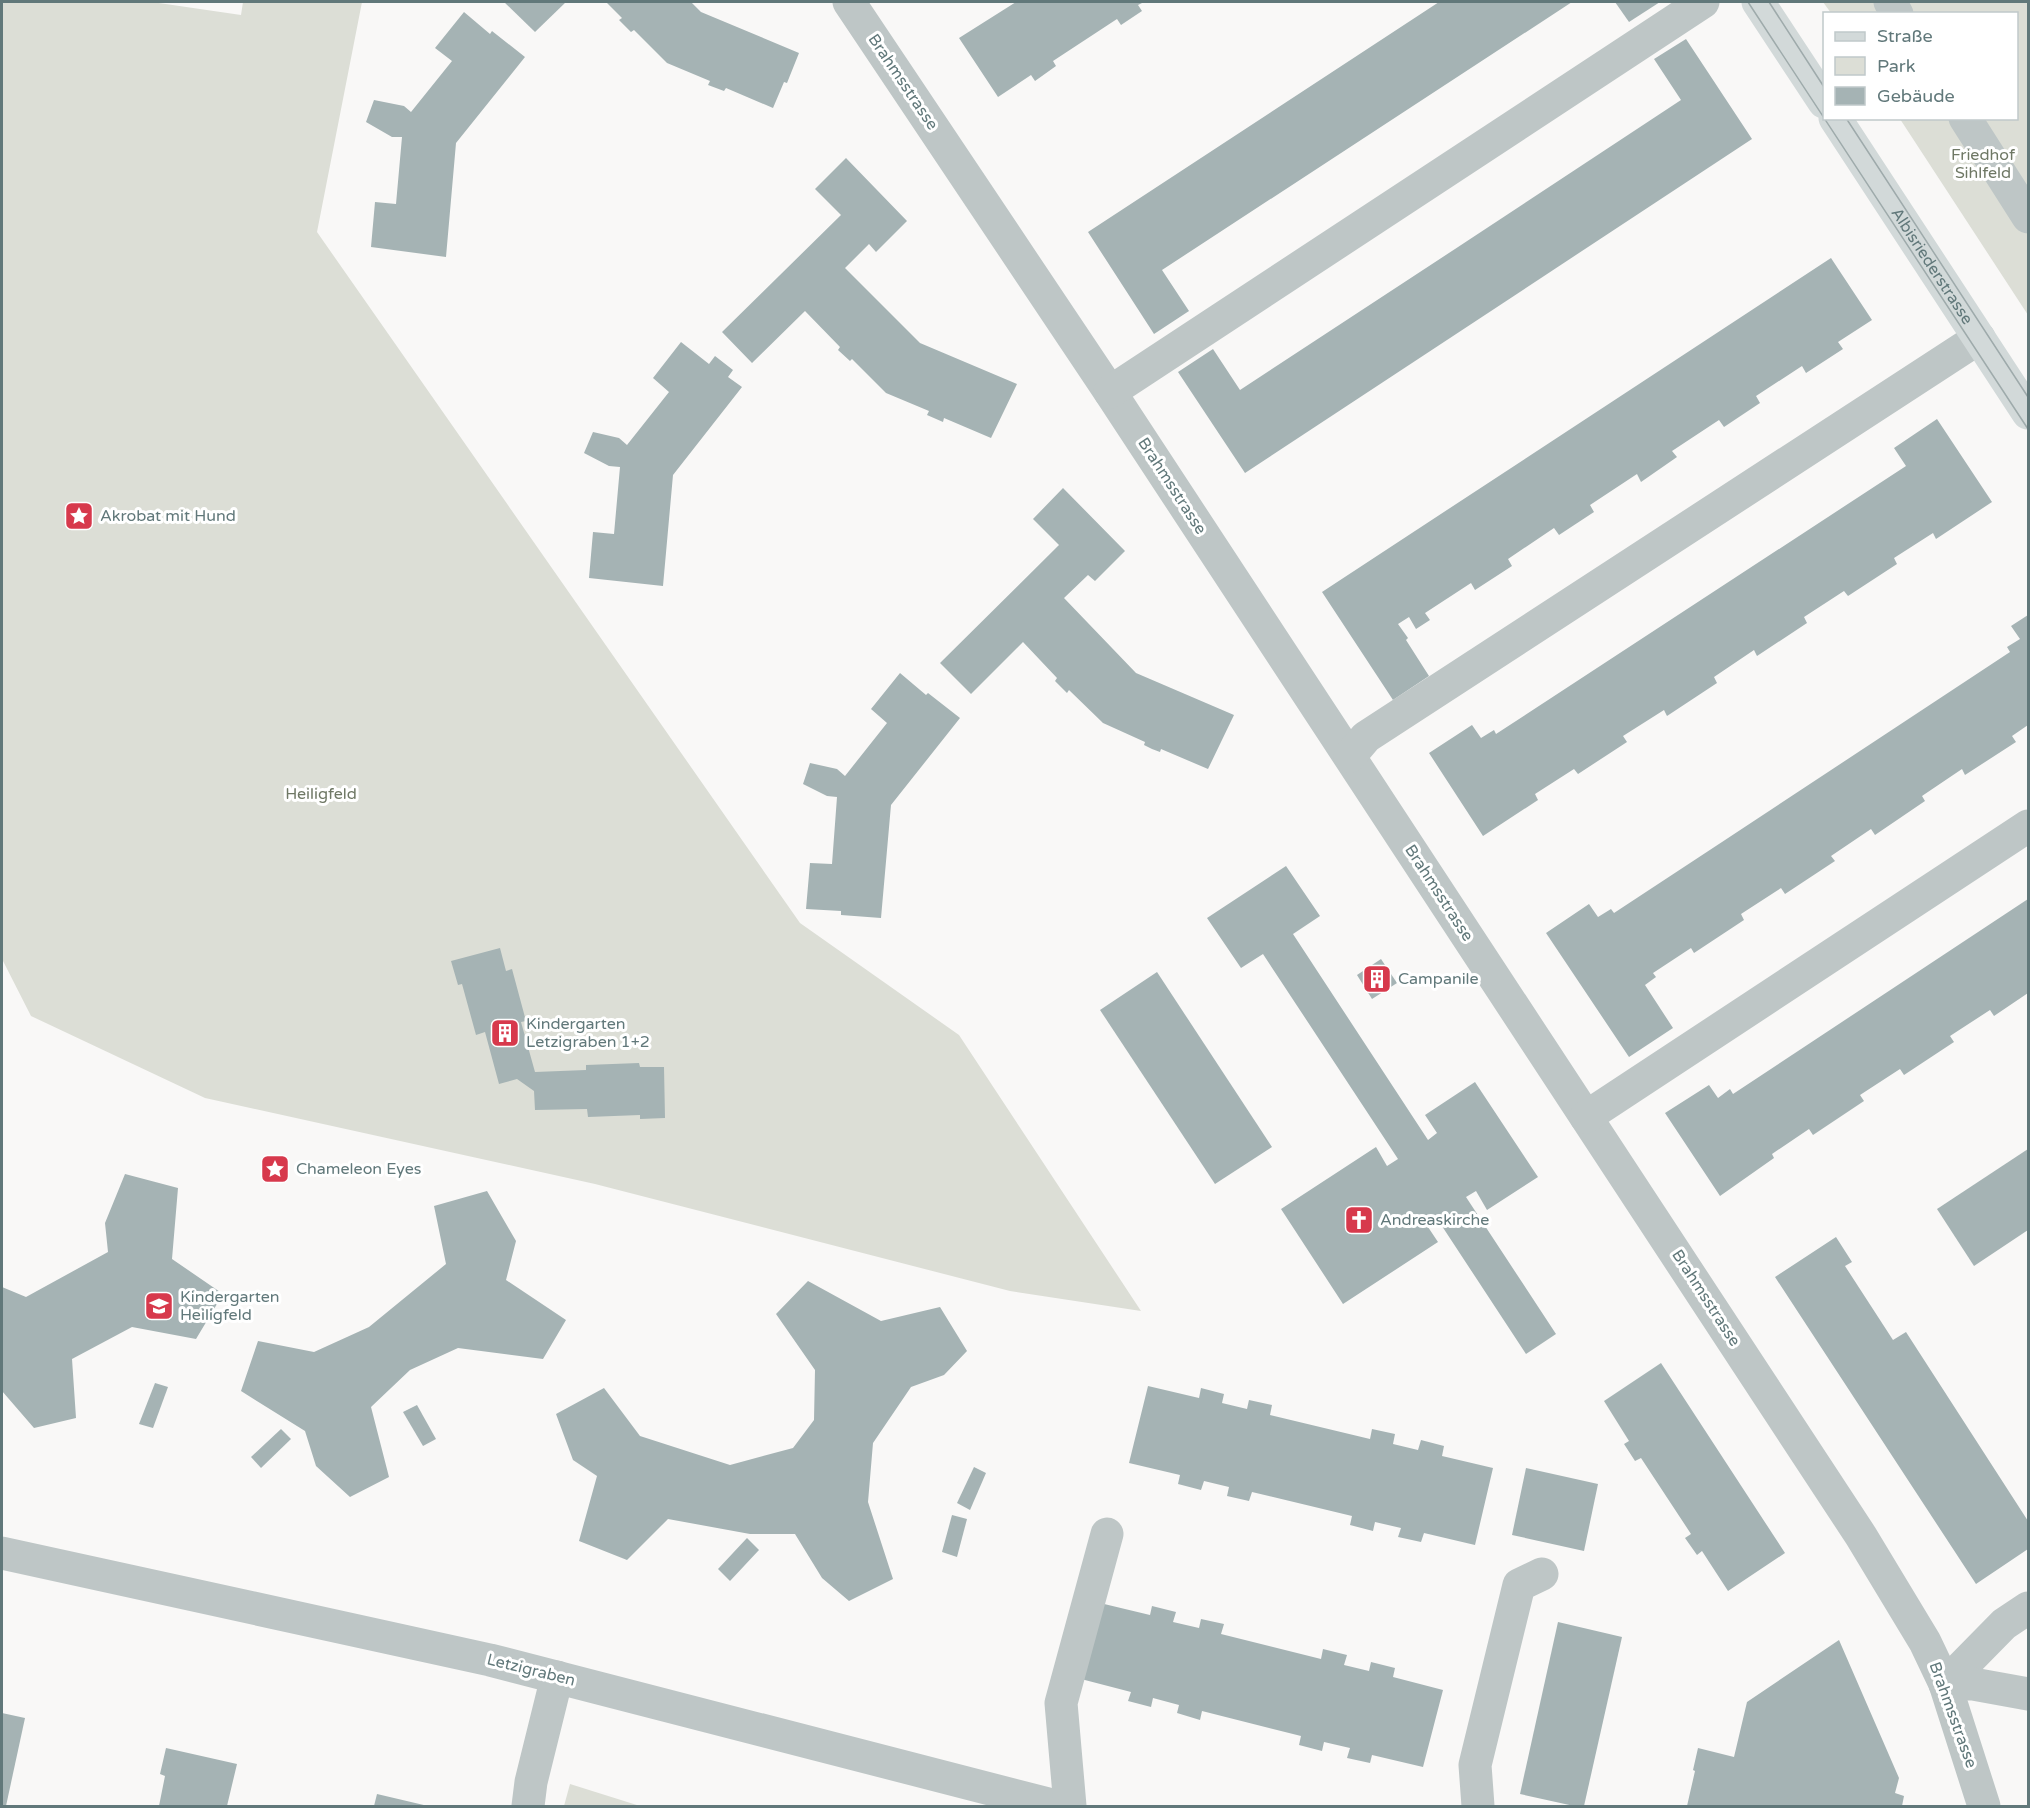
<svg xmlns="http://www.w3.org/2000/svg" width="2030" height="1808" viewBox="0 0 2030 1808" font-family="'Varela Round',sans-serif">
  <rect width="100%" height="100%" fill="#f9f8f7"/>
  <g fill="#dcded6">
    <polygon points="2,2 152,2 241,15 243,2 362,2 317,232 800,923 959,1035 1141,1311 1010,1291 595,1184 205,1098 31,1016 2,959"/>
    <polygon points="1823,2 2028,2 2028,315 1900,119 2016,118 2016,14 1831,13"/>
    <polygon points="570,1784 640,1806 564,1806"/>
  </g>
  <g fill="#a5b3b4">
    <polygon points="504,2 566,2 535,32"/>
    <polygon points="606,2 691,2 701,12 799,53 787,83 784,82 773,108 726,88 724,91 708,85 710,81 667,63 634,30 631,32 619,20 622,18"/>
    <polygon points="1016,2 1144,2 1138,5 1142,11 1121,25 1117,19 1053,61 1056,66 1035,81 1031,75 998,97 959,38"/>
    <polygon points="1439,2 1572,2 1162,270 1189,311 1154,334 1088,232"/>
    <polygon points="1615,2 1660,2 1629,22"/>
    <polygon points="464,12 490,34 492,31 525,57 456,143 446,257 371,247 375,202 396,204 402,137 392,137 366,122 374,100 404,106 411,112 452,61 435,48"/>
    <polygon points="1686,39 1752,139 1245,473 1178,372 1213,349 1240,390 1455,249 1681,100 1654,59"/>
    <polygon points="846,158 907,221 876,252 869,244 845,268 920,343 1017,384 991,438 944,418 943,422 927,415 929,411 886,393 852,359 850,361 838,350 840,347 805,311 752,363 722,332 841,215 815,189"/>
    <polygon points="1831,258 1872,320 1838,342 1843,349 1806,373 1802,366 1756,396 1760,403 1724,427 1719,420 1672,451 1677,457 1641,482 1637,474 1590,505 1594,512 1559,535 1554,528 1508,559 1512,566 1475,590 1471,583 1425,613 1430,620 1416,629 1409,617 1398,624 1408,638 1406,640 1429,676 1393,700 1322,592"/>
    <polygon points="681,342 709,364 715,356 733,370 728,377 742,387 673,475 663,586 589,578 593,532 614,534 620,467 609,466 584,453 593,432 619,438 627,445 669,392 653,378"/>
    <polygon points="1937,419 1992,502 1936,539 1933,533 1894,558 1897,564 1848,596 1844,591 1804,617 1807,623 1757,656 1754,650 1714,677 1717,683 1667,716 1664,710 1623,736 1627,742 1578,774 1574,769 1535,794 1538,800 1483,836 1429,753 1472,725 1481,738 1494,730 1496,734 1906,466 1894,448"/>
    <polygon points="1063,488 1125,551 1095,581 1088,575 1064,598 1136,673 1234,715 1208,769 1161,749 1160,752 1152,749 1144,745 1145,742 1103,723 1069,690 1067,693 1055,681 1057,678 1023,642 971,694 940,663 1059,545 1033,519"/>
    <polygon points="2028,615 2028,725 2012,736 2016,742 1965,775 1962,769 1922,796 1925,801 1875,835 1871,829 1831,856 1835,861 1785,894 1781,888 1741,914 1744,920 1694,953 1691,948 1653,973 1656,977 1645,985 1673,1028 1629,1057 1546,933 1589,904 1598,917 1611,909 1614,913 1722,842 2010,652 2007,647 2020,639 2011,626"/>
    <polygon points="900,673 926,695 928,693 960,718 891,805 881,918 841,915 841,911 806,909 810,863 832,864 837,797 827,796 803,784 810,763 837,769 845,776 887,723 871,709"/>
    <polygon points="1286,866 1320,916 1293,934 1428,1140 1437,1133 1425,1115 1475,1082 1538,1177 1487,1210 1476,1191 1466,1197 1556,1334 1526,1354 1436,1217 1426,1224 1438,1242 1343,1304 1281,1209 1376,1147 1387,1166 1398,1159 1263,954 1241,968 1207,918"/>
    <polygon points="2028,899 2028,993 1994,1016 1990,1010 1950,1036 1954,1042 1904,1075 1900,1069 1860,1095 1864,1101 1813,1135 1809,1129 1772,1154 1774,1158 1720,1196 1665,1113 1709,1085 1718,1098 1730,1089 1733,1094"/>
    <polygon points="500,948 506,971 512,969 526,1021 521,1022 535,1072 586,1070 586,1065 639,1063 640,1067 664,1067 665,1118 640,1119 640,1115 588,1117 587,1109 535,1110 534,1091 517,1079 499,1084 485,1032 476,1035 462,984 458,985 451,961"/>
    <polygon points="1381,959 1397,983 1372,999 1357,975"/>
    <polygon points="1157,972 1272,1147 1215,1184 1100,1010"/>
    <polygon points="2028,1149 2028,1230 1974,1266 1937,1209"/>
    <polygon points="125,1174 178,1188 172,1259 223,1294 196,1339 132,1327 72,1359 76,1418 34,1428 2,1391 2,1287 26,1297 108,1252 105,1223"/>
    <polygon points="487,1191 516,1241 506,1280 566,1320 543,1359 458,1348 410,1370 371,1407 389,1477 350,1497 316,1466 305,1431 241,1391 258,1341 314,1352 369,1327 446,1264 434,1206"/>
    <polygon points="1836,1237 1852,1262 1845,1266 1893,1340 1906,1332 2028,1521 2028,1549 1976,1584 1775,1277"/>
    <polygon points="808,1281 881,1321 940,1307 967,1351 944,1375 911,1387 873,1443 868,1502 893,1579 849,1601 822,1578 795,1534 750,1534 668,1519 627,1560 579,1541 597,1476 573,1460 556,1414 604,1388 640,1436 730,1465 793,1448 814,1420 815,1370 776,1314"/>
    <polygon points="1661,1363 1785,1553 1728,1591 1702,1551 1697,1555 1685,1538 1691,1534 1641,1458 1635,1461 1624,1444 1629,1441 1604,1401"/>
    <polygon points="155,1383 168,1387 153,1428 139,1424"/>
    <polygon points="1148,1386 1199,1398 1201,1388 1224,1394 1222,1403 1247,1409 1249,1400 1272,1405 1270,1415 1370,1439 1372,1429 1395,1434 1393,1444 1418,1450 1421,1440 1444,1446 1442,1456 1493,1468 1475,1545 1424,1533 1421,1542 1398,1537 1401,1528 1375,1522 1373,1531 1350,1525 1352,1516 1252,1492 1249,1501 1227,1496 1229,1487 1204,1481 1201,1490 1178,1484 1180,1475 1129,1463"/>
    <polygon points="417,1405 436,1439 423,1446 403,1412"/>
    <polygon points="281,1429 291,1439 261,1468 251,1457"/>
    <polygon points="974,1467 986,1473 970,1510 957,1503"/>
    <polygon points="1526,1468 1598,1484 1584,1551 1512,1535"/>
    <polygon points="952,1515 967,1519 957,1557 942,1552"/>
    <polygon points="747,1538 759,1550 730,1581 718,1569"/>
    <polygon points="1100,1603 1150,1615 1152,1606 1176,1612 1173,1622 1199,1628 1201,1619 1224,1624 1221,1634 1321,1659 1323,1649 1347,1655 1344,1665 1369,1671 1371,1662 1395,1668 1393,1677 1443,1690 1423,1767 1372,1755 1370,1763 1347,1758 1350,1748 1324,1742 1322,1751 1299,1745 1301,1736 1202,1711 1200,1720 1177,1713 1179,1705 1153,1698 1151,1707 1128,1701 1131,1692 1081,1679"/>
    <polygon points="1558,1622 1622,1637 1584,1806 1574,1806 1520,1794"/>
    <polygon points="1839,1640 1899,1778 1895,1793 1904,1796 1902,1806 1687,1806 1695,1771 1693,1770 1698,1748 1734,1757 1747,1702"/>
    <polygon points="2,1713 25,1718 6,1806 2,1806"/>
    <polygon points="166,1748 237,1764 227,1806 159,1806 165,1776 160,1774"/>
    <polygon points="377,1794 428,1806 374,1806"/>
  </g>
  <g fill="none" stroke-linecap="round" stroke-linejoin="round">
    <g stroke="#bec6c6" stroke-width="33">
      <polyline points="849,2 1110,392 1861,1536 1925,1642 1945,1684 1984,1806"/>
      <polyline points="1890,2 1897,14"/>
      <polyline points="1965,118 2028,217"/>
      <polyline points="1110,392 1703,2"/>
      <polyline points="1350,756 1366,737 1979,338"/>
      <polyline points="1586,1117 2028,826"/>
      <polyline points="2,1553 490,1660 1056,1806"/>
      <polyline points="1945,1684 2004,1624 2028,1608"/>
      <polyline points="1945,1684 1973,1684 2028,1694"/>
      <polyline points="528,1806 531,1782 557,1677"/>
      <polyline points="1070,1806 1061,1703 1107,1534"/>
      <polyline points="1478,1806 1475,1765 1519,1585 1542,1574"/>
    </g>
    <g stroke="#d2d9d9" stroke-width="33">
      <polyline points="1758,2 1824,102"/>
      <path id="s1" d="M1835 118 2028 413"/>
    </g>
    <g stroke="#9eaaab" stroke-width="1.5">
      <polyline points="1748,2 2028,429"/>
      <polyline points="1769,2 1824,87"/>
      <polyline points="1846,118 2028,397"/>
    </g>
  </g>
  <defs>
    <g id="sight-square" transform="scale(1.5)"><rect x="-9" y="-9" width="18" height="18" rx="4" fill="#d7394c" stroke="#fff"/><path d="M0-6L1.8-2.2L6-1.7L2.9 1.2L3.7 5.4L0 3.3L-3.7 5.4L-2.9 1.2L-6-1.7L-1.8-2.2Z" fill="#fff"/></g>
    <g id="building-square" transform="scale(1.5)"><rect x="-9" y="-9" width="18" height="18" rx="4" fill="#d7394c" stroke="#fff"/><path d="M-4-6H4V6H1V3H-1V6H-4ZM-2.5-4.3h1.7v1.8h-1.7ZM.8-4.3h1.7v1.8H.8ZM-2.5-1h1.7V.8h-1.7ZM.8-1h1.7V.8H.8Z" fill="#fff"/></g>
    <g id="church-square" transform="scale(1.5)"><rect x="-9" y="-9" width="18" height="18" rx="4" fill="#d7394c" stroke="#fff"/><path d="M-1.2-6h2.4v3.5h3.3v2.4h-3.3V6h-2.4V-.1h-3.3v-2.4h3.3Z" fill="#fff"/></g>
    <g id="school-square" transform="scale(1.5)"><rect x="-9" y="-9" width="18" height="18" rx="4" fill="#d7394c" stroke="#fff"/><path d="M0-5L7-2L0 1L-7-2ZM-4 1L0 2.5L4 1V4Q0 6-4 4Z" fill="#fff"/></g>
  </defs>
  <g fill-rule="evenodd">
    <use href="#sight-square" x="79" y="516"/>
    <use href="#building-square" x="1377" y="979"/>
    <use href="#building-square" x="505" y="1033"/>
    <use href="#sight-square" x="275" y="1169"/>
    <use href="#church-square" x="1359" y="1220"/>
    <use href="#school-square" x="159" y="1306"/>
  </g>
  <g text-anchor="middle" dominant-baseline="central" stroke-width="6" stroke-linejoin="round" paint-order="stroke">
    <g font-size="16" fill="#61787a" stroke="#fff">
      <text transform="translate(903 82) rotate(56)">Brahmsstrasse</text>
      <text stroke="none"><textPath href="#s1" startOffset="177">Albisriederstrasse</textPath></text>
      <text transform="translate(1172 486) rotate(57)">Brahmsstrasse</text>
      <text transform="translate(1439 893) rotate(57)">Brahmsstrasse</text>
      <text transform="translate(1706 1298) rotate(57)">Brahmsstrasse</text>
      <text transform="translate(531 1670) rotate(14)">Letzigraben</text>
      <text transform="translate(1953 1715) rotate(70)">Brahmsstrasse</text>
    </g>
    <g font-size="16" fill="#6f7865" stroke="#fff">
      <text x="1983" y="155">Friedhof<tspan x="1983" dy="18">Sihlfeld</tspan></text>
      <text x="321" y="794">Heiligfeld</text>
    </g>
    <g font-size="16" fill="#61787a" stroke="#fff" text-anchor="start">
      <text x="100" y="516">Akrobat mit Hund</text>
      <text x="1398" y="979">Campanile</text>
      <text x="526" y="1024">Kindergarten<tspan x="526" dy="18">Letzigraben 1+2</tspan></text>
      <text x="296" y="1169">Chameleon Eyes</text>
      <text x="1380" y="1220">Andreaskirche</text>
      <text x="180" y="1297">Kindergarten<tspan x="180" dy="18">Heiligfeld</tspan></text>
    </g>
  </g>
  <rect width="2030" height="1808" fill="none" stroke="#61787a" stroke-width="6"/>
  <rect x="1823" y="12" width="195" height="108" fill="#ffffff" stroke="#c0c9ca" stroke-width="1.5"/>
  <rect x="1835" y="32" width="30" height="9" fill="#d2d9d9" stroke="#c0c9ca" stroke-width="1.5"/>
  <text x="1877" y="42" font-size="18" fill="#61787a">Straße</text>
  <rect x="1835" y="57" width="30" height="18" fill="#dcded6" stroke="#c0c9ca" stroke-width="1.5"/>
  <text x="1877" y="72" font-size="18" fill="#61787a">Park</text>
  <rect x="1835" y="87" width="30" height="18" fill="#a5b3b4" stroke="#c0c9ca" stroke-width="1.5"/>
  <text x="1877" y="102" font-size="18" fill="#61787a">Gebäude</text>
</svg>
